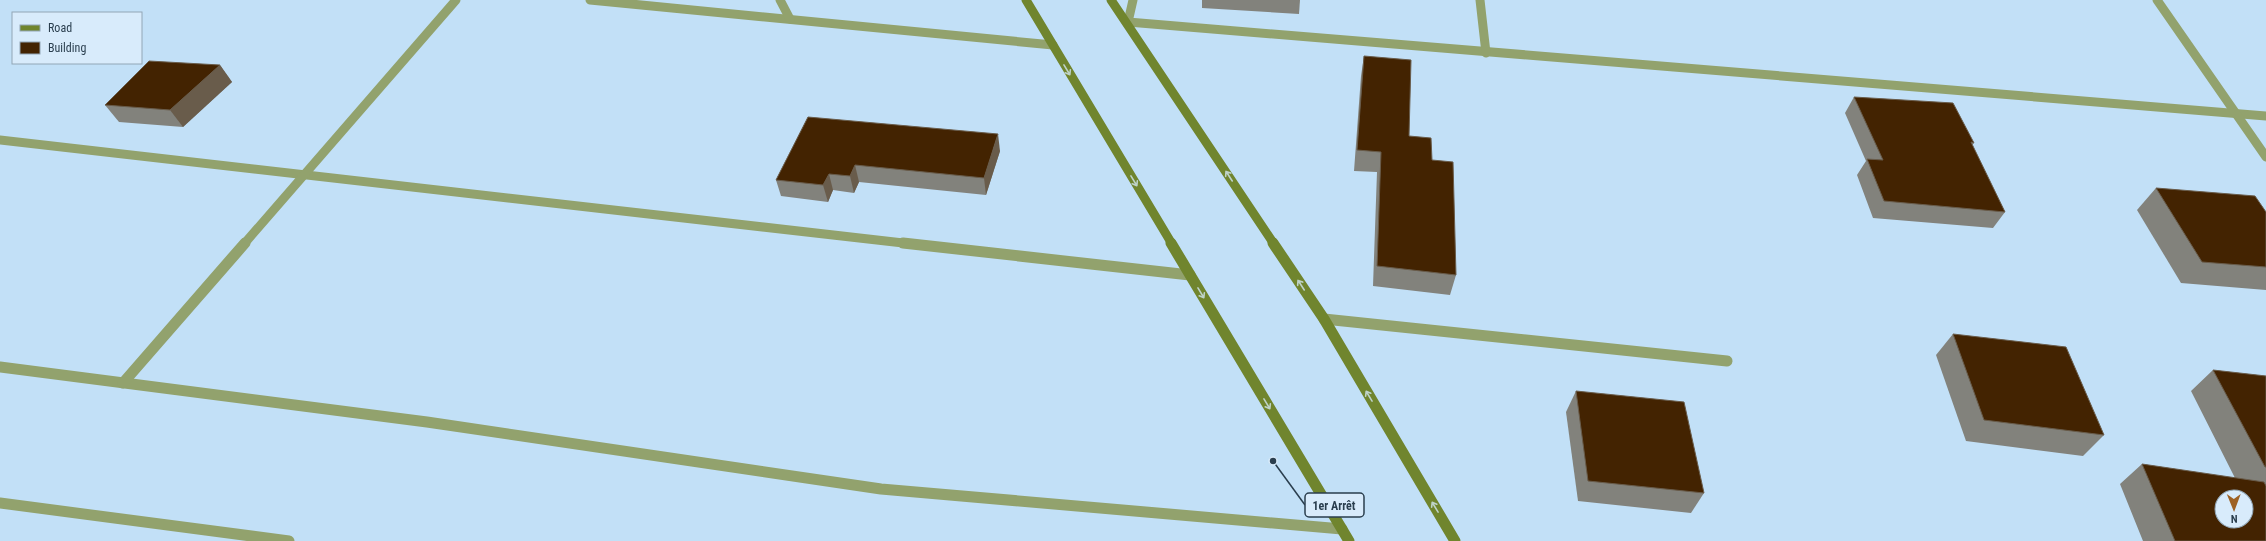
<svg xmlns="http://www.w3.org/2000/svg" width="2266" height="541" viewBox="0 0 2266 541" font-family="'Roboto Condensed',sans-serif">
  <rect width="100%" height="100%" fill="#c2e0f7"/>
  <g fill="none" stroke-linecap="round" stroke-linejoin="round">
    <g stroke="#92a26d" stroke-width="9">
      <polyline points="590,0 1053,45"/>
      <polyline points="780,0 790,19"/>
      <polyline points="1133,0 1128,22 2266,116"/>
      <polyline points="1480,0 1486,53"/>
      <polyline points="2157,0 2266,157"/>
      <polyline points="0,140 912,244"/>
      <polyline points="244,244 456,0"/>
    </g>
    <g stroke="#92a26d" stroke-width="11">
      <polyline points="903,243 1190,275"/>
      <polyline points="1324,319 1727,361"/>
      <polyline points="0,367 427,422 881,489 1342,529"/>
      <polyline points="123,383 245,243"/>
      <polyline points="0,503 289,541"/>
    </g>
    <g stroke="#70852e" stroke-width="9">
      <polyline points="1026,0 1172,244"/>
      <polyline points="1111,0 1274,244"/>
    </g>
    <g stroke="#70852e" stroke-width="11">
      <polyline points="1171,243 1349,541"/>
      <polyline points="1273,243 1324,319 1455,541"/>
    </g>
  </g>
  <g fill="#82827c">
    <polygon points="1202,0 1300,0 1299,14 1202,8"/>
    <polygon points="1364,56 1409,136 1432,160 1456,275 1450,295 1373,286 1377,172 1354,171 1361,76"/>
    <polygon points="220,65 232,82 183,127 119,122 105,105"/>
    <polygon points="1854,97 1974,143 1972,145 2005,212 1993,228 1873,218 1857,175 1866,161 1845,113"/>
    <polygon points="808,117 1000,151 986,195 859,182 854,193 833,190 828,202 781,196 776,180"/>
    <polygon points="2156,188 2266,212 2266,290 2181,283 2137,210"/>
    <polygon points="1953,334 2104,435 2083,456 1966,441 1936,355"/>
    <polygon points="2213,370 2266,376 2266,541 2143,541 2120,484 2142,464 2235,478 2191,391"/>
    <polygon points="1576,391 1704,493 1691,513 1578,501 1566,412"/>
  </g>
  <g fill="#695c4b">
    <polygon points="220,65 232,82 183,127 170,110"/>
    <polygon points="998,134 1000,151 986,195 984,178"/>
    <polygon points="855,165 859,182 854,193 850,176"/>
    <polygon points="829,174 833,190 828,202 823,185"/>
  </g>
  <g fill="#432301" stroke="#695c4b" fill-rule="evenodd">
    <polygon points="1364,56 1411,60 1409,136 1431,138 1432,160 1453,162 1456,275 1377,266 1381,152 1357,150"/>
    <polygon points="149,61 220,65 170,110 105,105"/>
    <polygon points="1854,97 1953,103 1974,143 1971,142 2005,212 1884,201 1867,159 1883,160"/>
    <polygon points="808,117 998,134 984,178 855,165 850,176 829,174 823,185 776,180"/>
    <polygon points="2156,188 2255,196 2266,212 2266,267 2202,262"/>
    <polygon points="1953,334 2066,347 2104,435 1984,420"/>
    <polygon points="2213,370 2266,376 2266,467 2265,467"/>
    <polygon points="1576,391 1684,402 1704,493 1588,481"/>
    <path d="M2142 464 2264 482 2266 486V541H2175ZM2222 497H2246V521H2222Z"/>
  </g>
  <defs><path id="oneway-shaft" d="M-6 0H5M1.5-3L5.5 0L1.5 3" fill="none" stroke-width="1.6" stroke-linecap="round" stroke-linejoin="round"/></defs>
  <g stroke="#bed2c8">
    <use href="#oneway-shaft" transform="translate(1067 70) rotate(59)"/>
    <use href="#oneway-shaft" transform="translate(1229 176) rotate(-123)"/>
    <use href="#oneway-shaft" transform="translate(1134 181) rotate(59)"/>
    <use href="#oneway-shaft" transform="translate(1301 285) rotate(-123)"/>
    <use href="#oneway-shaft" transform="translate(1201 293) rotate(59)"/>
    <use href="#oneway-shaft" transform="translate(1369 396) rotate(-121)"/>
    <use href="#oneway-shaft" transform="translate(1267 404) rotate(59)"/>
    <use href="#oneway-shaft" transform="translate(1435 507) rotate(-121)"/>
  </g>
  <path fill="none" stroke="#2a3e4e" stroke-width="1.5" d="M1273 461L1305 505"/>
  <circle fill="#2a3e4e" stroke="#d8ebfb" stroke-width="1.5" cx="1273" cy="461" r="4"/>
  <rect fill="#d8ebfb" stroke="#2a3e4e" stroke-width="1.5" x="1305" y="493" width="59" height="24" rx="4"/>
  <g font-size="12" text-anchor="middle" font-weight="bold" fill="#2a3e4e">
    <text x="1334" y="510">1er Arrêt</text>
  </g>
  <rect x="12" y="12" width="130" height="52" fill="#d8ebfb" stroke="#92a6b6"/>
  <rect x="20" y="25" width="20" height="6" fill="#70852e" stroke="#92a6b6"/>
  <text x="48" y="32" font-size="12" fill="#2a3e4e">Road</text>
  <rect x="20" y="42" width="20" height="12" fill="#432301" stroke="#92a6b6"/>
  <text x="48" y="52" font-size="12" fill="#2a3e4e">Building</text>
  <g transform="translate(2234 509) rotate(179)"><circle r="19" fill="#d8ebfb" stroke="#92a6b6"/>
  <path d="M0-3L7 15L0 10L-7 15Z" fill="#9d6124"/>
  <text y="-6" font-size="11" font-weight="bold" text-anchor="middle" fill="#2a3e4e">N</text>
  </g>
</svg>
